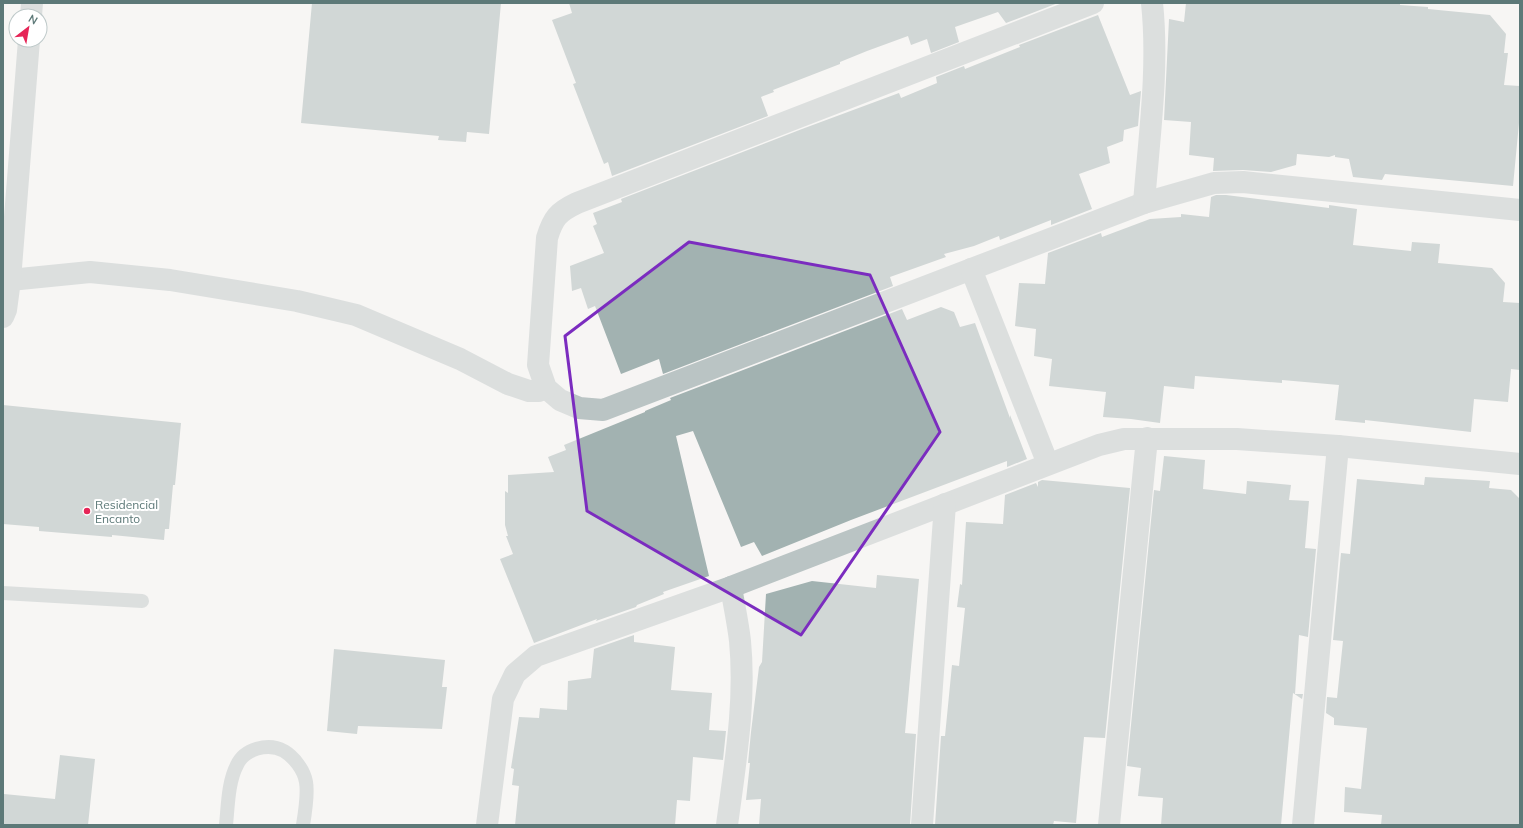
<svg xmlns="http://www.w3.org/2000/svg" width="1523" height="828" viewBox="0 0 1523 828" font-family="Mulish,sans-serif">
  <rect width="100%" height="100%" fill="#f7f5f4"/>
  <g fill="#a2b2b1">
    <polygon points="312,3 501,3 489,134 467,132 466,142 438,140 439,136 301,123"/>
    <polygon points="569,3 1058,3 1006,23 998,12 955,27 959,42 931,53 927,39 911,45 908,36 867,51 840,62 840,64 773,90 774,92 761,97 768,116 612,176 608,162 604,164 573,84 576,83 552,20 572,13"/>
    <polygon points="1186,3 1400,3 1400,5 1428,7 1428,9 1490,15 1506,34 1504,53 1508,53 1504,85 1520,86 1519,123 1513,186 1385,174 1382,180 1353,177 1349,159 1335,157 1335,155 1329,157 1297,154 1296,165 1271,172 1243,170 1213,171 1214,158 1189,155 1191,122 1164,120 1169,19 1184,22"/>
    <polygon points="1098,15 1130,95 1141,91 1138,126 1124,130 1123,141 1107,147 1110,163 1079,174 1092,209 1051,225 1051,220 1000,240 999,236 974,246 944,254 946,257 890,277 893,286 663,374 659,359 621,374 595,306 588,309 581,288 572,291 570,266 604,253 593,226 597,224 593,213 622,202 621,199 802,129 899,93 901,98 937,83 936,77 964,66 965,69 1020,47 1019,45"/>
    <polygon points="1216,195 1226,195 1329,208 1329,205 1357,209 1353,245 1411,251 1412,242 1440,244 1438,263 1492,268 1505,283 1503,302 1520,303 1520,370 1511,369 1508,402 1474,399 1471,432 1365,420 1365,423 1335,420 1339,385 1282,380 1282,383 1195,376 1194,389 1164,386 1160,423 1131,419 1103,417 1106,392 1049,386 1052,359 1034,356 1036,329 1015,326 1019,283 1045,284 1048,253 1101,233 1102,237 1150,219 1181,217 1181,214 1209,217 1211,197"/>
    <polygon points="941,307 954,312 960,327 975,323 1010,418 1010,415 1027,459 1007,467 1007,461 851,520 762,556 754,542 741,547 693,431 676,436 709,576 663,592 664,594 637,605 636,607 596,621 597,619 534,643 500,559 513,554 506,536 508,536 505,525 505,491 508,493 508,475 554,472 548,457 566,450 564,445 645,412 645,411 671,400 670,398 902,309 907,320"/>
    <polygon points="3,405 181,423 175,485 173,485 169,529 165,529 164,540 112,535 112,537 39,531 39,527 3,524"/>
    <polygon points="1164,456 1205,460 1203,489 1246,494 1247,481 1291,485 1289,500 1309,501 1305,548 1316,549 1308,637 1299,635 1295,694 1303,694 1302,699 1293,693 1281,825 1161,825 1163,798 1138,796 1141,768 1127,766 1154,490 1160,491"/>
    <polygon points="1425,477 1490,481 1489,488 1511,490 1520,499 1520,825 1381,825 1382,815 1344,812 1345,787 1361,789 1367,728 1334,725 1334,718 1326,713 1327,697 1337,698 1343,641 1333,640 1341,553 1350,554 1357,479 1424,485"/>
    <polygon points="1042,480 1130,488 1105,738 1084,737 1076,823 1054,821 1053,825 935,825 941,736 945,736 952,665 959,666 965,608 957,607 960,584 962,585 966,522 1003,524 1005,495 1036,483 1038,487 1038,482"/>
    <polygon points="877,575 919,579 905,733 916,734 910,825 759,825 761,799 746,800 750,763 748,763 751,732 759,667 762,662 766,594 812,581 876,588"/>
    <polygon points="634,635 634,642 675,647 671,690 712,693 709,730 726,731 723,760 693,757 690,801 677,800 675,825 515,825 519,786 512,785 514,769 511,768 519,717 539,718 540,708 567,710 568,681 591,678 594,649"/>
    <polygon points="334,649 445,660 442,687 447,687 442,729 358,726 357,734 327,731"/>
    <polygon points="60,755 95,759 88,825 3,825 4,794 55,799"/>
  </g>
  <g fill="none" stroke-linecap="round" stroke-linejoin="round">
    <g stroke="#bac4c4" stroke-width="14">
      <polyline points="3,593 142,601"/>
      <path d="M226 825C228 806 228 782 237 765 244 749 268 742 284 751 294 757 304 770 306 782 308 793 305 813 303 825"/>
    </g>
    <g stroke="#bac4c4" stroke-width="22">
      <path d="M1093 3 577 203C558 212 553 218 547 238L538 365 546 388 560 400 579 408 603 410 1144 203 1214 183 1243 182 1520 210"/>
      <polyline points="31,16 32,3"/>
      <path d="M1144 203C1149 137 1159 69 1152 3"/>
      <polyline points="971,269 1048,464"/>
      <polyline points="10,280 90,272 170,280 297,301 356,315 460,359 508,384 529,391 539,391 546,388"/>
      <polyline points="3,317 6,310 10,280 29,40"/>
      <polyline points="487,825 503,699 515,674 536,656 731,587 1099,445 1124,439 1237,439 1338,446 1520,464"/>
      <path d="M727 825C735 764 746 702 740 641 738 623 734 605 731 587"/>
      <polyline points="922,825 945,504"/>
      <polyline points="1109,825 1147,438"/>
      <polyline points="1303,825 1338,446"/>
    </g>
  </g>
  <path d="M0 0H1523V828H0ZM689 242 870 275 940 432 801 635 587 511 565 336Z" fill="#f7f5f4" fill-opacity=".55" fill-rule="evenodd"/>
  <path fill="none" stroke="#7b2cbf" stroke-width="3" stroke-linejoin="round" d="M689 242 870 275 940 432 801 635 587 511 565 336Z"/>
  <circle fill="#e62557" stroke="#fff" stroke-width="1.5" cx="87" cy="511" r="4"/>
  <g text-anchor="middle" dominant-baseline="central" stroke-width="4" stroke-linejoin="round" paint-order="stroke">
    <g font-size="12" fill="#5d7978" stroke="#fff" text-anchor="start">
      <text x="95" y="504">Residencial<tspan x="95" dy="14">Encanto</tspan></text>
    </g>
  </g>
  <rect width="1523" height="828" fill="none" stroke="#5d7978" stroke-width="8"/>
  <g transform="translate(28 28) rotate(31)"><circle r="19" fill="#ffffff" stroke="#bec9c9"/>
  <path d="M0-3L7 15L0 10L-7 15Z" fill="#e62557"/>
  <text y="-6" font-size="11" font-weight="bold" text-anchor="middle" fill="#5d7978">N</text>
  </g>
</svg>
